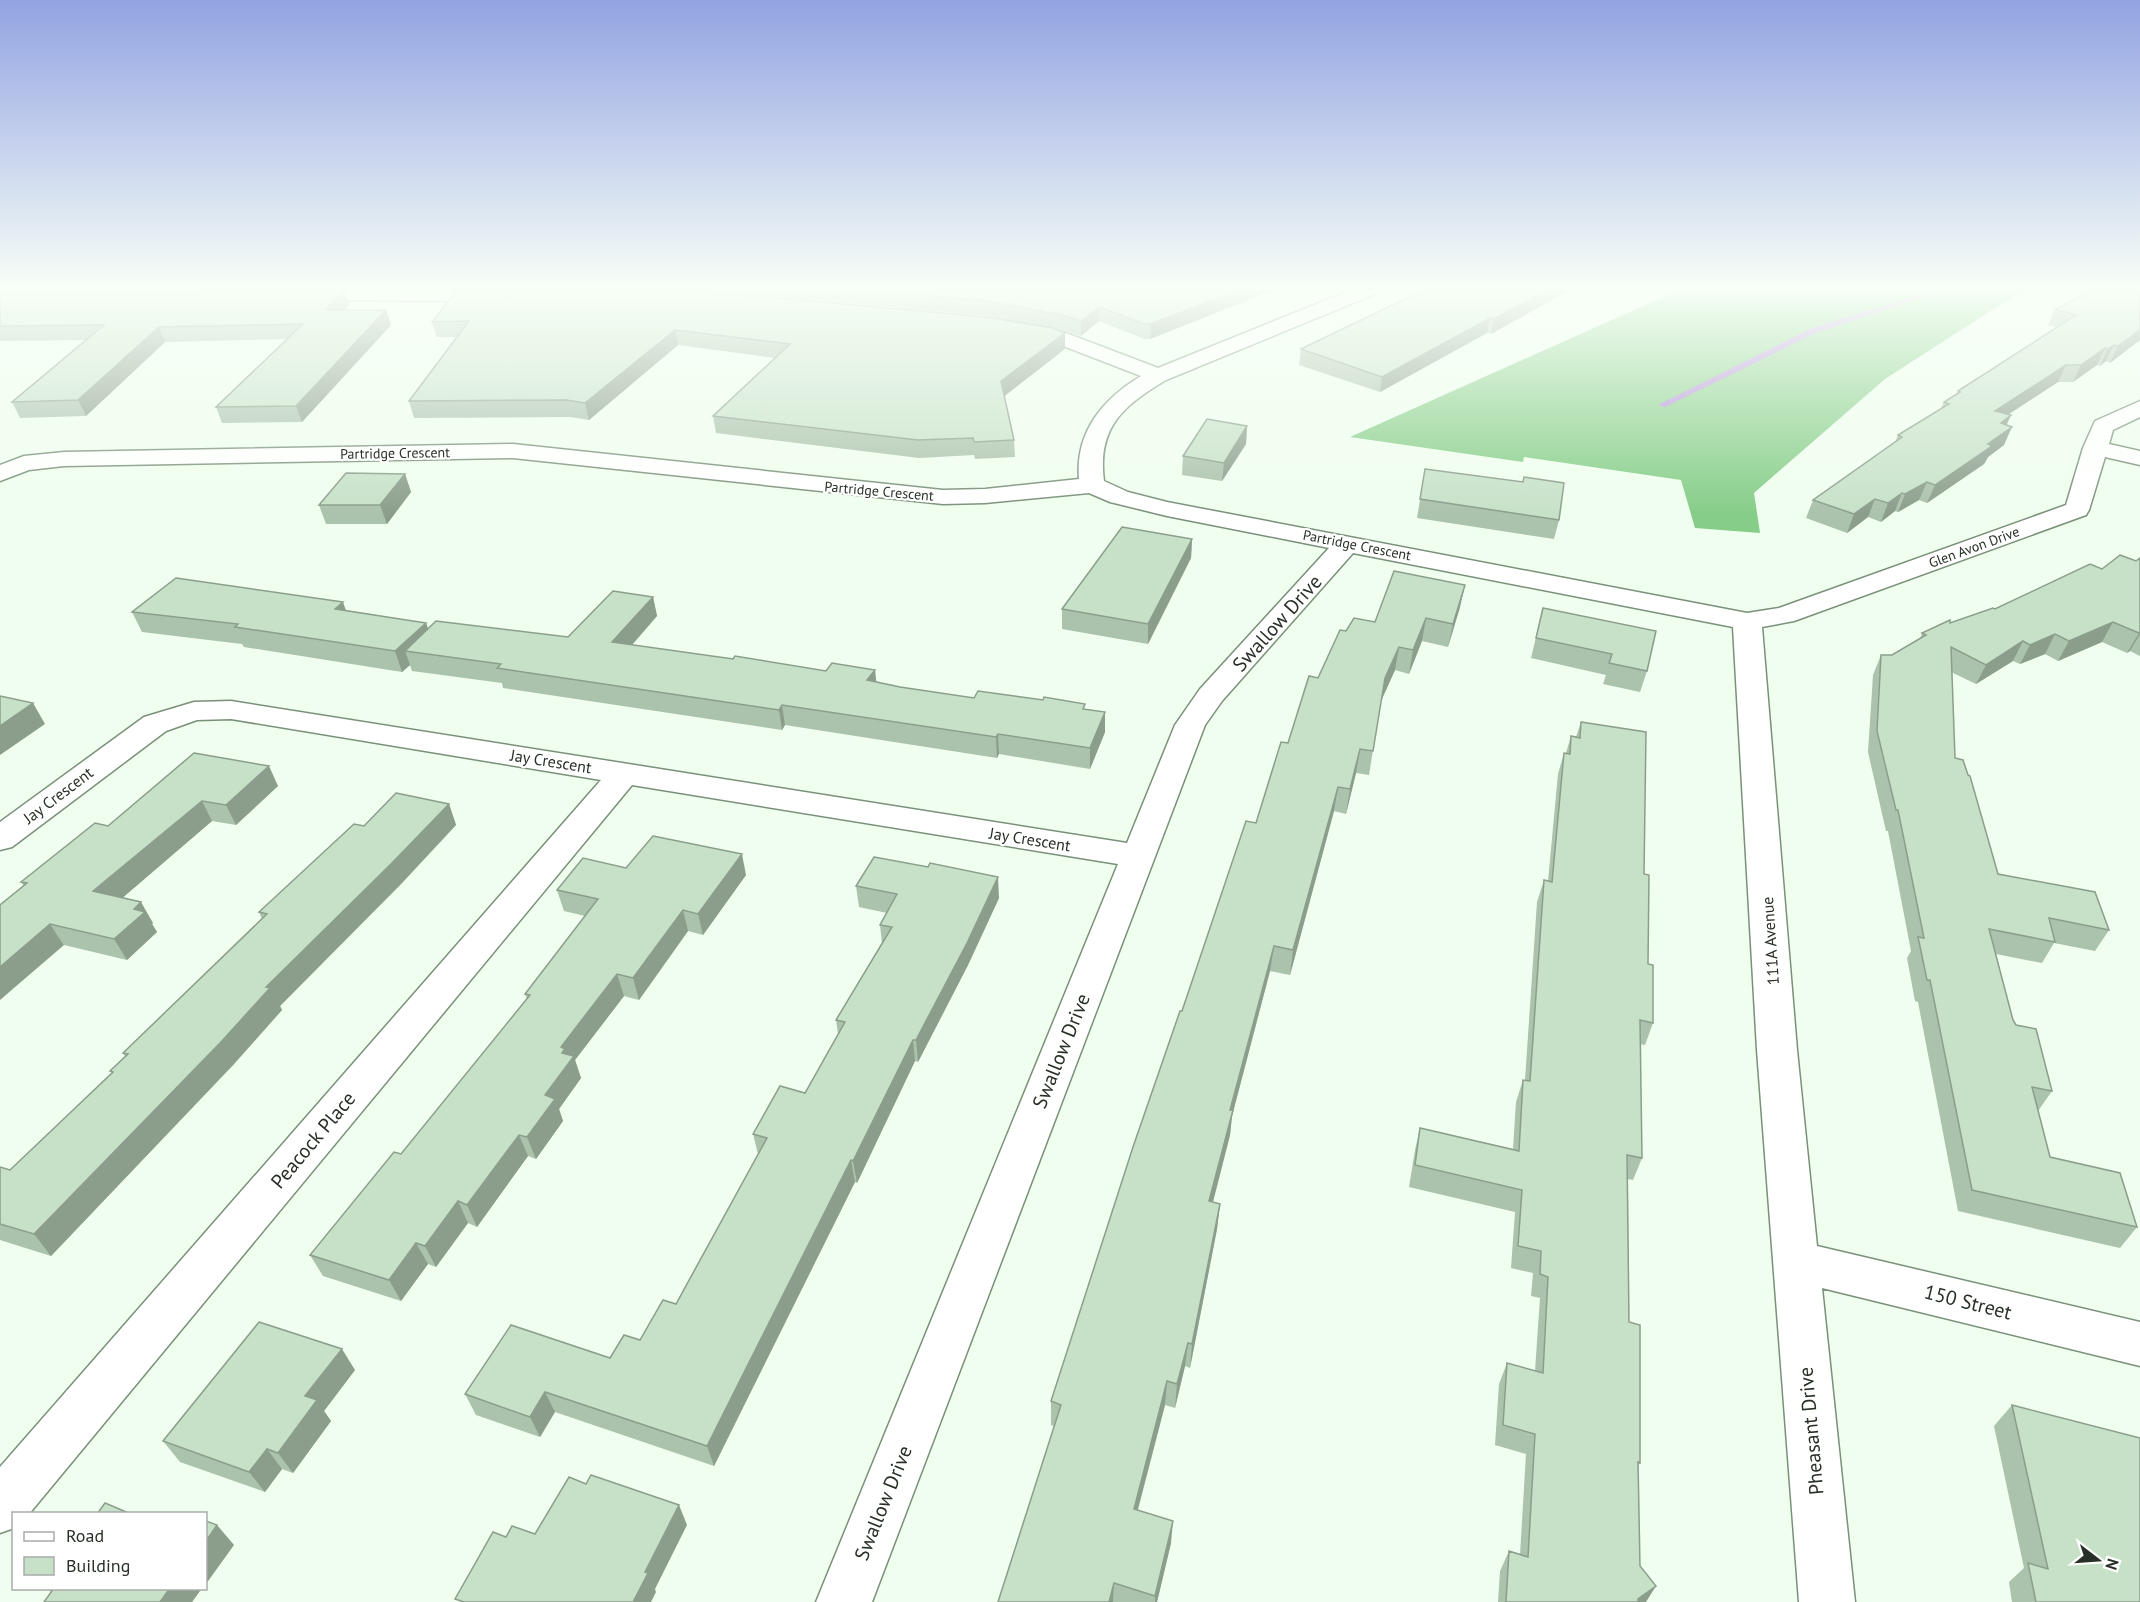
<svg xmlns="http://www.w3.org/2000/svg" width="2140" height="1602" viewBox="0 0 2140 1602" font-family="'PT Sans',sans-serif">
  <rect width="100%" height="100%" fill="#effeee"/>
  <polygon fill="#86cd88" points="1679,290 2028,290 2003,303 1885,379 1754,493 1760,533 1695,528 1681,480 1524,457 1523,462 1350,437"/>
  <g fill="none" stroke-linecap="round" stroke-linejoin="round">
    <polygon fill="#b28ad9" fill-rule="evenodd" points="1934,290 1944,290 1818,332 1665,407 1658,405 1812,328"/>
    <g stroke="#799079" stroke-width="3">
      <g id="minor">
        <polygon points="300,290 500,290 507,295 504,299 497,301 293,300 290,296 293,292"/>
        <path d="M1351 290H1377L1375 294 1166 380C1123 406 1097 427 1104 481L1128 492 1167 502 1747 613 1779 608 2066 505 2083 448 2095 421 2140 401V417L2113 430 2109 444 2140 451V465L2105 457 2089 510 2086 515 1794 621 1762 627 1797 1050 1817 1246 2140 1322V1366L1822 1288 1855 1602H1799L1757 1050 1733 627 1353 553 1222 701 1205 725 872 1602H816L1118 864 632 785 29 1514H14V1528L0 1533V1467L601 780 231 719 197 720 166 731 12 847 0 850V822L144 717 194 702 231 701 1127 843 1175 725 1200 689 1329 548 1167 516 1110 502 1089 493 985 503 943 504 513 458 64 466 29 470 0 481V465L24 456 64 452 513 444 943 490 985 489 1079 479C1075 432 1103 399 1141 376L1053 342 1014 333 1011 329 1014 325 1021 323 1066 333 1158 368Z"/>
      </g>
    </g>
    <use href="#minor" fill="#fff" fill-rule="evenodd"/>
  </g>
  <g fill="#abc2ac">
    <polygon points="0,290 199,290 0,292"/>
    <polygon points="344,290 349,305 344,310 386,310 391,325 302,422 222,423 216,407 287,339 165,342 86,416 20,418 12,402 85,340 0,341 0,294"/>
    <polygon points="457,290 1065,349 1004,396 1014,440 1015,457 975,459 974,455 919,458 716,433 713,416 775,358 678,345 589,420 570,417 414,418 409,401 457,337 437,337 432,322"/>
    <polygon points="707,290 1273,290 1150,339 1144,339 1099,321 1081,336 1066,331 988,316"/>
    <polygon points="1431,290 1569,290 1491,334 1487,333 1380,392 1299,365 1301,349"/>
    <polygon points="2140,290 2140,340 2110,363 2106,361 2100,366 2097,365 2073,382 2058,382 2008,415 2004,445 1988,457 1984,464 1927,503 1919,500 1898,512 1895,511 1881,522 1868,517 1847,533 1806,518 1813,500 1895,442 1898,435 1941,408 1944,402 1956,394 1958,391 2057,327 2048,325 2055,309"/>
    <polygon points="1247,426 1246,444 1222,481 1182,475 1183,456"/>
    <polygon points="1425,469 1523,482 1559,520 1554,539 1417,518"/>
    <polygon points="405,474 411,492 387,524 326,524 319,505"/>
    <polygon points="1192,539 1191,558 1148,644 1062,629 1062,609"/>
    <polygon points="2140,558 2140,656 2130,651 2127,653 2102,642 2058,661 2045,654 2020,664 2013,661 1976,684 1951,672 1955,758 1998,874 2109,930 2095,951 2054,943 2042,963 1996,954 2013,1020 2052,1091 2038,1111 2050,1157 2137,1227 2120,1248 1958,1211 1918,1002 1915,1001 1907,958 1911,951 1888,831 1886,831 1868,752 1873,675 1881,655 1892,655 1920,639 1922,633 1995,609 2102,569 2136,561"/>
    <polygon points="653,597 657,616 632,645 826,671 875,670 876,682 900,687 974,698 1085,709 1105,712 1105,732 1090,769 999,754 997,758 785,725 782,730 503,688 502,683 412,671 410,665 402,672 244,647 242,644 142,632 132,612 346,610 426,623 428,629 568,637"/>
    <polygon points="1460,607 1448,647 1422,641 1409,674 1395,670 1381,701 1369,775 1356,773 1346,814 1334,811 1290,975 1270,971 1232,1116 1230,1135 1213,1202 1220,1204 1217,1229 1190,1368 1185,1366 1175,1408 1165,1405 1138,1510 1171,1543 1157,1602 998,1602 1054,1426 1051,1425 1051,1401 1182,1011 1288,743 1318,678 1346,631 1375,622"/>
    <polygon points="1543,608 1647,671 1640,692 1603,684 1606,675 1531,658"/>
    <polygon points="1581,722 1644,874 1648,964 1653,1023 1645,1045 1640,1044 1642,1158 1633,1180 1628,1179 1629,1322 1640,1463 1638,1466 1640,1566 1646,1602 1498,1602 1500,1571 1509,1551 1520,1555 1526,1454 1495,1445 1499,1384 1507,1363 1535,1371 1540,1298 1531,1296 1533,1273 1511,1268 1515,1212 1409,1187 1415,1150 1420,1128 1513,1149 1516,1102 1523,1080 1525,1080 1537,902 1544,880 1548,881 1558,774 1564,753 1566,753 1571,736 1576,737"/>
    <polygon points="194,753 278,786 236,825 212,821 122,898 153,923 152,924 157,932 127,960 64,945 21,882 108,826"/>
    <polygon points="449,804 456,825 401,884 280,1006 282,1010 234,1064 51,1256 0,1240 0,1167 10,1170 112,1073 110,1071 125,1057 123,1053 262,919 259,912 364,826"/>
    <polygon points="626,868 746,875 703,935 688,931 639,1000 624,996 575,1060 581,1078 559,1109 563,1121 536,1159 528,1156 477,1227 468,1223 436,1267 428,1264 401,1301 323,1276 310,1255 401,1154 527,999 525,994 585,916 564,911 557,890"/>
    <polygon points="856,886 999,898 968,965 918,1062 915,1061 857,1183 855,1182 714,1466 555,1412 540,1437 476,1415 465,1394 610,1358 640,1340 676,1304 758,1154 753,1134 805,1093 838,1034 836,1020 882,943 880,925 887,913 859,907"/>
    <polygon points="355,1370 324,1411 331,1421 293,1473 282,1469 265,1492 180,1462 163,1441"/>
    <polygon points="2012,1405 2140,1602 2012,1602 2009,1582 2024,1568 1994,1426"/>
    <polygon points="47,1588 202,1588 192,1602 44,1602 51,1592"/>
  </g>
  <g fill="#8b9e8c">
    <polygon points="344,290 349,305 330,325 325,310"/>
    <polygon points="1238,290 1273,290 1150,339 1151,324"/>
    <polygon points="1547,290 1569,290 1491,334 1494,319"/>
    <polygon points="1100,307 1099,321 1081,336 1081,321"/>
    <polygon points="386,310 391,325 302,422 296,406"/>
    <polygon points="1490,318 1487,333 1380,392 1382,377"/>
    <polygon points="159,327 165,342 86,416 78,400"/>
    <polygon points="675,330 678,345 589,420 585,403"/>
    <polygon points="2140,330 2140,340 2110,363 2118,346"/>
    <polygon points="1065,333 1065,349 1002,398 1001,381"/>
    <polygon points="2114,345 2106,361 2100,366 2108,349"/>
    <polygon points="2105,348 2097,365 2073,382 2081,365"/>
    <polygon points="2066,365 2058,382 1987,428 1995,411"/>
    <polygon points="2011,415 2003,433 2001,423"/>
    <polygon points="1247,426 1246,444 1222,481 1224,463"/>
    <polygon points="2012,427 2004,445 1988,457 1984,464 1927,503 1935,485"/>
    <polygon points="405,474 411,492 387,524 380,505"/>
    <polygon points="1927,482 1919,500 1898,512 1905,494"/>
    <polygon points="1902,493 1895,511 1881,522 1888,503"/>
    <polygon points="1875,499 1868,517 1847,533 1854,514"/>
    <polygon points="1192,539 1191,558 1148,644 1148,624"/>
    <polygon points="1465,585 1460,607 1448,647 1453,624"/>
    <polygon points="653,597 657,616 617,662 612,642"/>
    <polygon points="343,602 350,622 335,609"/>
    <polygon points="1426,618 1422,641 1409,674 1413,650"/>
    <polygon points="2113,622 2102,642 2058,661 2069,641"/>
    <polygon points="426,623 433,643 405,651 410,665 402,672 395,651"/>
    <polygon points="2139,633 2140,633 2140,634 2130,651 2127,653"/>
    <polygon points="2055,634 2045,654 2020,664 2030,645"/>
    <polygon points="2023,641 2013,661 1976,684 1986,665"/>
    <polygon points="1399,647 1395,670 1381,701 1385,678"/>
    <polygon points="875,670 877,689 867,680"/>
    <polygon points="33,703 45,724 0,755 0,726"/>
    <polygon points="782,705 785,725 782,730 779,710"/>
    <polygon points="1105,712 1105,732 1090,769 1090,748"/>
    <polygon points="998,734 999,754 997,758 996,737"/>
    <polygon points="1360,749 1356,773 1346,814 1350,789"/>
    <polygon points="269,766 278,786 236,825 226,805"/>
    <polygon points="1338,787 1334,811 1290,975 1293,950"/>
    <polygon points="202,801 212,821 106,912 93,891"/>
    <polygon points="449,804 456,825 401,884 280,1006 282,1010 234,1064 51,1256 34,1234 266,987"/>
    <polygon points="742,854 746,875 703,935 698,914"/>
    <polygon points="998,877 999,898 968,965 918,1062 916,1040"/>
    <polygon points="141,902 153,923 152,924 157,932 127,960 114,939 134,909"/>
    <polygon points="683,910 688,931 639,1000 633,978"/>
    <polygon points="50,924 64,945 0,1000 0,967"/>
    <polygon points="1274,946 1270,971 1232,1116 1230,1135 1207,1225 1209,1201 1230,1110"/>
    <polygon points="617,974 624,996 575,1060 581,1078 559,1109 563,1121 536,1159 527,1137 545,1095 561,1047"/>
    <polygon points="913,1040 915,1061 857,1183 853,1161"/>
    <polygon points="519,1135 528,1156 477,1227 467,1205"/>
    <polygon points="851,1160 855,1182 714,1466 707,1446"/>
    <polygon points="458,1201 468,1223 436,1267 425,1246"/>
    <polygon points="1220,1204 1217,1229 1190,1368 1192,1344"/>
    <polygon points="416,1243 428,1264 401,1301 389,1280"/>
    <polygon points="1188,1343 1185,1366 1175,1408 1177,1384"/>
    <polygon points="342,1349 355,1370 324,1411 331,1421 293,1473 278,1453 305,1396"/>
    <polygon points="1167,1381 1165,1405 1132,1531 1134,1509"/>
    <polygon points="545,1392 555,1412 540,1437 530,1417"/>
    <polygon points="267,1449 282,1469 265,1492 249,1472"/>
    <polygon points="679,1505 687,1525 655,1589 656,1592 651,1602 633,1602 645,1572"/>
    <polygon points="1173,1521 1171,1543 1157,1602 1155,1602 1155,1596"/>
    <polygon points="217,1525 234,1545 206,1584 206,1541"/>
    <polygon points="1114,1583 1113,1602 1109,1602"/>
    <polygon points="1656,1586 1646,1602 1636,1602 1638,1599"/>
    <polygon points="170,1588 202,1588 192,1602 160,1602"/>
  </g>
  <g fill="#c7e1c8" stroke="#8b9e8c" stroke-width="1.5">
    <polygon points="344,290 325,310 386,310 296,406 216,407 303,324 159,327 78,400 12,402 104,325 0,326 0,294"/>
    <polygon points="457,290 691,290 987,317 1053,328 1065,333 1001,381 1014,440 974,442 973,438 918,440 713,416 790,344 675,330 585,403 566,400 409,401 469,321 432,322"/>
    <polygon points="865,290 1238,290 1151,324 1144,324 1100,307 1081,321 1066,316 988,301"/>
    <polygon points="1431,290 1547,290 1494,319 1490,318 1382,377 1301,349 1413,295"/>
    <polygon points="2094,290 2140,290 2140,330 2118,346 2114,345 2108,349 2105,348 2081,365 2066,365 1995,411 2011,415 2001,423 2012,427 1988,444 1992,446 1935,485 1927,482 1905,494 1902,493 1888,503 1875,499 1854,514 1813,500 1902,437 1898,435 1949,404 1944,402 1960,392 1958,391 2076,315 2055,309"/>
    <polygon points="1207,419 1247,426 1224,463 1183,456"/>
    <polygon points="1425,469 1523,482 1524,477 1564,483 1559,520 1420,499"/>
    <polygon points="346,473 405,474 380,505 319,505"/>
    <polygon points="1122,527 1192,539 1148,624 1062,609"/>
    <polygon points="2120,555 2136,561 2140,558 2140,633 2139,633 2113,622 2069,641 2055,634 2030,645 2023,641 1986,665 1951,647 1955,758 1963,760 1968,775 1970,776 1998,874 2095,892 2109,930 2049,918 2055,942 1989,929 2013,1020 2016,1025 2036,1029 2052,1091 2032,1087 2050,1157 2120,1173 2137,1227 1972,1190 1930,980 1927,980 1918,937 1924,938 1898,810 1896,810 1877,731 1881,655 1892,655 1926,635 1922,633 1950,620 1950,623 1993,608 1995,609 2090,564 2102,569"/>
    <polygon points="1394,571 1465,585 1453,624 1426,618 1413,650 1399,647 1385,678 1373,751 1360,749 1350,789 1338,787 1293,950 1274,946 1230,1110 1233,1110 1209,1201 1220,1204 1192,1344 1188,1343 1177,1384 1167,1381 1134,1509 1173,1521 1155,1596 1114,1583 1109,1602 998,1602 1061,1405 1051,1401 1133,1147 1180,1011 1182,1011 1246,821 1256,823 1281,742 1288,743 1309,676 1318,678 1340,630 1346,631 1354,618 1375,622"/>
    <polygon points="176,578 343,602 335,609 426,623 395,651 235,627 238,624 132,612"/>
    <polygon points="613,591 653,597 612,642 733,659 735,656 826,671 832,663 875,670 867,680 900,687 974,698 978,691 1043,700 1044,697 1085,704 1083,709 1105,712 1090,748 998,734 996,737 782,705 779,710 497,668 501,664 405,651 436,621 568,637"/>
    <polygon points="1543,608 1656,631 1647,671 1609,663 1612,654 1536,638"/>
    <polygon points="0,696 33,703 0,726"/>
    <polygon points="1581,722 1646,732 1644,874 1649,875 1648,964 1653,965 1653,1023 1640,1020 1642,1158 1627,1155 1629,1322 1640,1325 1640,1463 1638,1462 1640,1566 1656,1586 1638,1599 1638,1602 1506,1602 1509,1551 1528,1557 1535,1434 1503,1425 1507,1363 1543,1373 1548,1277 1540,1274 1541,1251 1518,1246 1522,1190 1415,1165 1420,1128 1519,1151 1523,1080 1530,1081 1544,880 1552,882 1564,753 1570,754 1571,736 1580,738"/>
    <polygon points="194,753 269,766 226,805 202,801 93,891 141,902 134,909 145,912 114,939 50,924 0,967 0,905 27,883 21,882 95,823 108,826"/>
    <polygon points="396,793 449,804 392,863 266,987 270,988 221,1042 34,1234 0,1224 0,1167 10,1170 113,1072 110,1071 128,1054 123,1053 267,914 259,912 354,824 364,826"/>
    <polygon points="653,836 742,854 698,914 683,910 633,978 617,974 561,1047 565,1049 562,1053 574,1056 545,1095 555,1099 527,1137 519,1135 467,1205 458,1201 425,1246 416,1243 389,1280 310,1255 394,1152 401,1154 530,995 525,994 598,899 557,890 583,858 626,868"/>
    <polygon points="874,857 928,867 930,863 998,877 967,943 916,1040 913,1040 853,1161 851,1160 707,1446 545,1392 530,1417 465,1394 511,1325 610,1358 624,1335 640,1340 663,1300 676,1304 767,1138 753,1134 780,1086 805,1093 845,1022 836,1020 892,927 880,925 897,894 856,886"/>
    <polygon points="259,1322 342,1349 305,1396 317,1400 278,1453 267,1449 249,1472 163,1441"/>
    <polygon points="2012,1405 2140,1438 2140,1602 2036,1602 2028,1563 2048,1569"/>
    <polygon points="591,1475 679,1505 645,1572 648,1573 633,1602 464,1602 455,1599 493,1532 506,1537 512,1526 535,1534 569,1477 586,1484"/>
    <polygon points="105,1503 131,1514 97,1514"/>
    <polygon points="206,1521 217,1525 206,1541"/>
    <polygon points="54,1588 170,1588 160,1602 44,1602"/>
  </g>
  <linearGradient id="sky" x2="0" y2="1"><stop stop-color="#92a3e2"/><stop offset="0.56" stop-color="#f8fff7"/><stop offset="1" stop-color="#f8fff7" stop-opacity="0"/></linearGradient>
  <rect width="2140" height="514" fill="url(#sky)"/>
  <g text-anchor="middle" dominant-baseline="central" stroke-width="4.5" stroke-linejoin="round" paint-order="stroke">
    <g font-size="14" fill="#273027" stroke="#fff">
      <text transform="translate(395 453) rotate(-1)">Partridge Crescent</text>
      <text transform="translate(879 491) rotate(5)">Partridge Crescent</text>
      <text transform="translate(1357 545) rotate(11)">Partridge Crescent</text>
      <text transform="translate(1974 547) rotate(-20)">Glen Avon Drive</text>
    </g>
    <g font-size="16" fill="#273027" stroke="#fff">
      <text transform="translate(551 761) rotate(9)">Jay Crescent</text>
      <text transform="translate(58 795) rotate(-37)">Jay Crescent</text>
      <text transform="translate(1030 839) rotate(9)">Jay Crescent</text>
      <text transform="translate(1770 941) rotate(-94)">111A Avenue</text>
    </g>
    <g font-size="20" fill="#273027" stroke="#fff">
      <text transform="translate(1277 623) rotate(-48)">Swallow Drive</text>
      <text transform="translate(1061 1051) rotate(-68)">Swallow Drive</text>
      <text transform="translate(313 1140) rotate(-50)">Peacock Place</text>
      <text transform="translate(1968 1302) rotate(14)">150 Street</text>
      <text transform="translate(1811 1431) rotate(-95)">Pheasant Drive</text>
      <text transform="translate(883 1503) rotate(-68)">Swallow Drive</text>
    </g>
  </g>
  <rect x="12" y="1512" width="195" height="78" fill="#ffffff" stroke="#a9aca9" stroke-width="1.5"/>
  <rect x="24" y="1532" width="30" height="9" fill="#ffffff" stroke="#a9aca9" stroke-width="1.5"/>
  <text x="66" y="1542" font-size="18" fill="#273027">Road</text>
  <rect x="24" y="1557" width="30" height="18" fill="#c7e1c8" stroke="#a9aca9" stroke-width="1.5"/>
  <text x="66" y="1572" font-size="18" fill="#273027">Building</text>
  <g transform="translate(2098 1560) rotate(107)" stroke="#ffffff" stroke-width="4.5" paint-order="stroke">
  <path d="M0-4.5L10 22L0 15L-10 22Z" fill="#273027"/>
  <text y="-9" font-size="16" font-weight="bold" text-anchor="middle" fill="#273027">N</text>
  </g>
</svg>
